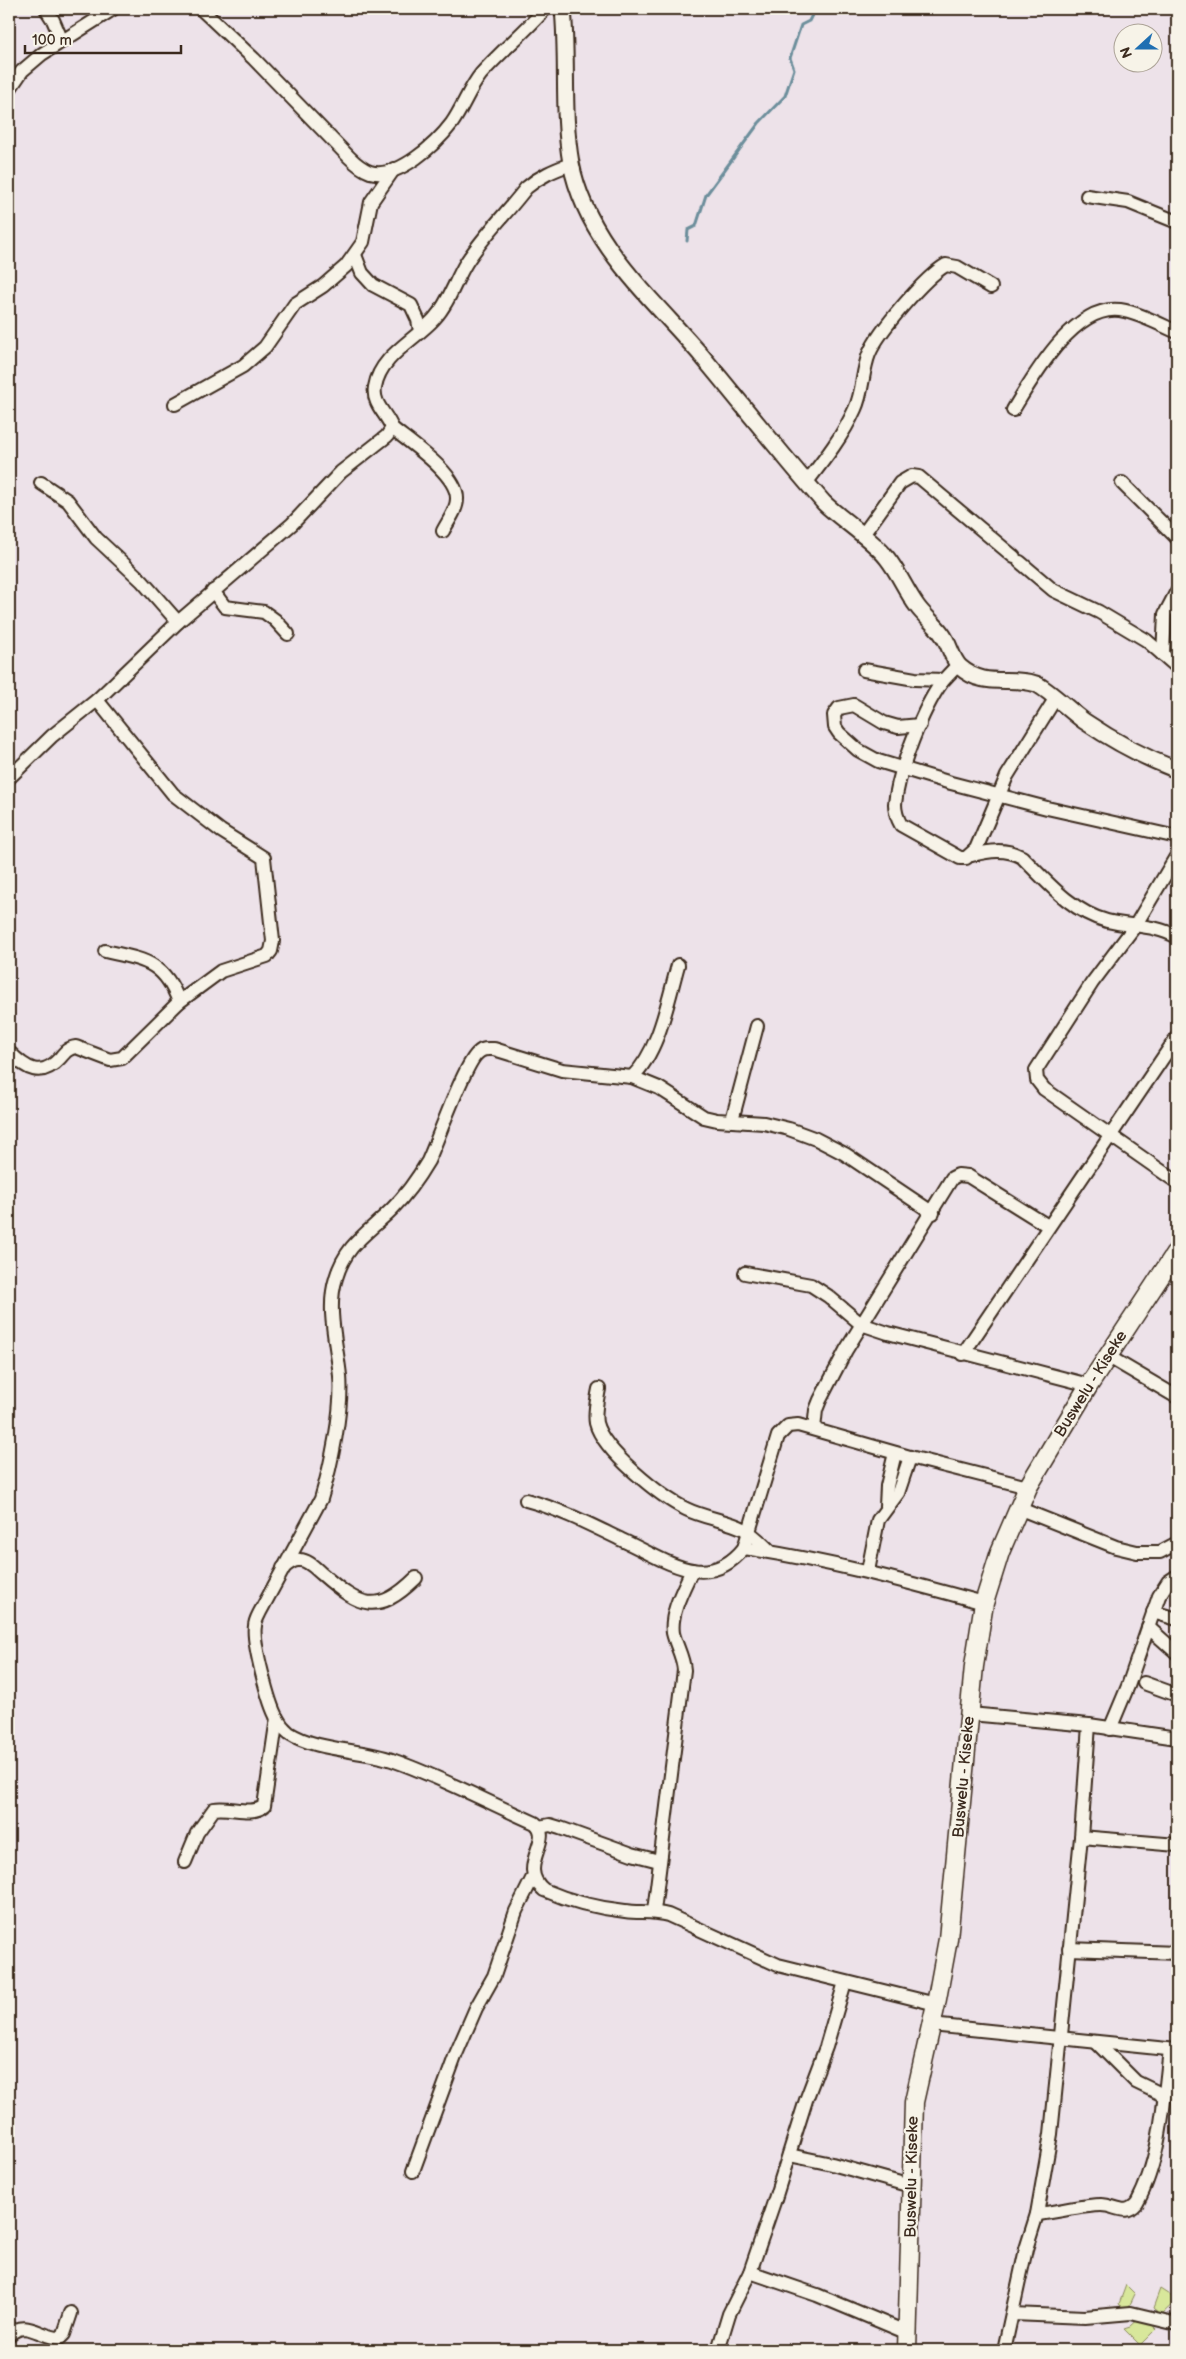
<svg xmlns="http://www.w3.org/2000/svg" width="1186" height="2359" viewBox="0 0 1186 2359" font-family="'Balsamiq Sans',sans-serif">
  <rect width="100%" height="100%" fill="#ede2e9"/>
  <filter id="ink" filterUnits="userSpaceOnUse"><feTurbulence type="fractalNoise" baseFrequency=".02" numOctaves="2"/><feDisplacementMap in="SourceGraphic" scale="10" xChannelSelector="R" yChannelSelector="G"/><feConvolveMatrix kernelMatrix="1 2 1 2 8 2 1 2 1" color-interpolation-filters="sRGB"/></filter>
  <g filter="url(#ink)">
    <g fill="#d8e79b" stroke="#8a885c">
      <polygon points="1126,2285 1135,2294 1127,2311 1119,2304"/>
      <polygon points="1160,2289 1177,2300 1161,2315 1153,2308"/>
      <polygon points="1143,2315 1156,2329 1140,2345 1124,2329 1130,2327"/>
    </g>
    <g fill="none" stroke-linecap="round" stroke-linejoin="round">
      <polyline stroke="#6c8e9b" stroke-width="3" points="687,241 688,230 696,226 706,195 759,123 785,96 794,69 790,58 801,25 809,21 815,9"/>
      <g stroke="#3b2a1e" stroke-width="16">
        <g id="minor">
          <polyline points="46,9 53,20 62,41"/>
          <path d="M201 9 254 59 349 157C355 163 362 169 370 172 398 180 437 143 452 123 463 107 469 89 481 74 501 51 525 32 545 9"/>
          <polyline points="9,90 22,71 42,54 113,9"/>
          <polyline points="1087,196 1128,202 1177,222"/>
          <polyline points="355,255 362,273 373,285 411,305 418,320 420,331"/>
          <polyline points="175,404 243,366 265,347 295,304 323,286 346,266 363,242 371,202 394,169"/>
          <path d="M1013 410C1033 377 1074 304 1120 310 1139 313 1159 324 1177 332"/>
          <path d="M392 428C410 443 458 474 457 499 457 510 448 521 443 531"/>
          <polyline points="41,483 68,501 96,538 142,581 178,622"/>
          <path d="M806 483C824 460 843 436 855 409 863 392 862 372 869 354 878 332 925 277 946 265L957 267 991 287"/>
          <polyline points="1122,483 1177,538"/>
          <polyline points="862,536 900,483 912,476 919,477 1014,557"/>
          <polyline points="1020,562 1053,590 1099,612 1146,640 1177,667"/>
          <polyline points="213,591 225,607 264,612 275,620 288,634"/>
          <polyline points="1163,655 1165,614 1177,591"/>
          <path d="M958 665C953 670 947 676 942 682 923 708 898 771 895 804 895 812 897 818 901 825L960 858H966L976 849 1007 776 1055 699"/>
          <polyline points="864,670 915,679 943,680"/>
          <polyline points="920,725 898,727 884,723 854,705 839,708 834,715 835,727 839,733 858,750 878,761 951,783 1047,808 1177,837"/>
          <path d="M9 778 52 736 97 700 178 622 292 524 341 472 387 436 392 428C387 414 372 404 375 387 380 356 415 340 434 319 449 303 455 281 466 263 483 236 507 213 526 188 540 176 554 170 571 164"/>
          <path d="M972 855C989 851 1005 848 1022 857 1046 881 1072 912 1107 921 1131 927 1155 924 1177 937"/>
          <polyline points="1177,855 1135,926 1092,983 1036,1070 1037,1080 1044,1089 1177,1182"/>
          <path d="M105 951C144 960 164 961 179 1002"/>
          <path d="M9 1052C26 1069 41 1079 60 1058 65 1052 68 1048 76 1047L110 1060 122 1058 179 1002 221 971 267 956 271 951 273 941 264 858 221 831 173 794 97 700"/>
          <path d="M632 1077C659 1052 668 1000 678 965"/>
          <polyline points="732,1120 757,1026"/>
          <path d="M933 1213 845 1154 816 1139 789 1129 764 1123 717 1120 704 1117 659 1088 632 1077 562 1070 494 1049C489 1049 483 1048 479 1052 465 1061 438 1140 428 1161 418 1178 406 1195 392 1209 368 1233 346 1244 336 1278 326 1309 337 1345 340 1376 343 1410 331 1466 321 1499L260 1612C258 1616 255 1621 255 1626 252 1641 269 1705 277 1718 280 1724 284 1729 289 1733 317 1751 360 1749 392 1760 441 1777 487 1802 535 1823 555 1839 515 1867 544 1890 569 1901 598 1908 625 1911 640 1913 653 1911 668 1915L778 1965 936 2004"/>
          <polyline points="745,1273 811,1285 828,1296 861,1324 888,1333 1089,1385"/>
          <polyline points="963,1354 1177,1037"/>
          <polyline points="1109,1357 1177,1397"/>
          <path d="M599 1389C597 1400 594 1412 596 1423 603 1451 661 1497 686 1509 704 1518 726 1520 744 1529 754 1535 762 1543 770 1551"/>
          <polyline points="814,1429 816,1410 820,1400 846,1350 952,1178 958,1175 968,1176 1048,1226"/>
          <path d="M526 1500C560 1509 593 1526 624 1541 664 1559 707 1594 744 1548L778 1436 788 1426 798 1425 910 1457 1028 1487"/>
          <polyline points="886,1506 887,1486 895,1453"/>
          <polyline points="1018,1508 1116,1547 1137,1552 1160,1552 1177,1543"/>
          <path d="M744 1548C826 1560 904 1581 984 1603"/>
          <path d="M283 1568C288 1564 293 1559 300 1560 308 1560 316 1569 322 1574 360 1607 377 1616 416 1578"/>
          <polyline points="868,1571 878,1520 898,1493 910,1457"/>
          <polyline points="1153,1612 1177,1619"/>
          <polyline points="1148,1627 1177,1653"/>
          <polyline points="1144,1683 1177,1695"/>
          <polyline points="970,1714 1089,1725 1177,1738"/>
          <polyline points="1110,1729 1128,1686 1159,1596 1168,1582 1177,1576"/>
          <polyline points="539,1827 550,1825 560,1828 632,1854 659,1861"/>
          <polyline points="1081,1837 1177,1845"/>
          <path d="M185 1862 197 1833 214 1809C230 1806 252 1816 264 1806L277 1718"/>
          <path d="M654 1911 684 1670C683 1656 676 1646 673 1633 670 1612 684 1588 692 1570"/>
          <polyline points="1069,1949 1177,1953"/>
          <polyline points="931,2025 1177,2050"/>
          <polyline points="1096,2042 1136,2082 1165,2096"/>
          <polyline points="789,2155 832,2164 911,2186"/>
          <polyline points="413,2171 456,2054 476,2008 494,1976 516,1911 533,1877"/>
          <path d="M1037 2214C1057 2212 1083 2205 1101 2205 1116 2205 1125 2217 1137 2203 1161 2159 1164 2098 1170 2050"/>
          <polyline points="750,2272 817,2295 908,2333"/>
          <polyline points="1013,2314 1085,2317 1131,2313 1177,2324"/>
          <path d="M9 2335C26 2318 41 2338 60 2338L64 2334 71 2313"/>
          <polyline points="718,2350 729,2314 750,2272 774,2202 806,2100 826,2047 845,1982"/>
          <polyline points="1004,2350 1026,2249 1037,2214 1051,2134 1081,1837 1089,1725"/>
        </g>
      </g>
      <g stroke="#3b2a1e" stroke-width="19">
        <path id="tertiary" d="M563 9C568 60 562 113 571 163 586 242 651 297 701 355 742 404 782 455 824 503 843 521 872 539 887 558 899 573 906 591 917 606 924 616 935 624 942 634 950 644 951 658 960 667 985 689 1009 675 1036 684 1048 689 1071 712 1084 721 1112 740 1145 758 1177 770"/>
      </g>
      <g stroke="#3b2a1e" stroke-width="21">
        <polyline id="secondary" points="907,2350 914,2102 936,2004 948,1939 974,1666 984,1603 1000,1552 1028,1487 1089,1385 1177,1251"/>
      </g>
      <use href="#minor" stroke="#f7f3e8" stroke-width="12"/>
      <use href="#tertiary" stroke="#f7f3e8" stroke-width="15"/>
      <use href="#secondary" stroke="#f7f3e8" stroke-width="18"/>
    </g>
  </g>
  <g text-anchor="middle" dominant-baseline="central" stroke-width="4.5" stroke-linejoin="round" paint-order="stroke">
    <g font-size="16" fill="#3b2a1e" stroke="#f7f3e8">
      <text transform="translate(1091 1384) rotate(-58)">Buswelu - Kiseke</text>
      <text transform="translate(964 1777) rotate(-85)">Buswelu - Kiseke</text>
      <text transform="translate(912 2177) rotate(-89)">Buswelu - Kiseke</text>
    </g>
  </g>
  <rect width="1186" height="2359" fill="none" stroke="#f7f3e8" stroke-width="30"/>
  <rect x="15" y="15" width="1156" height="2329" fill="none" stroke="#3b2a1e" stroke-width="2" filter="url(#ink)"/>
  <g transform="translate(1138 48) rotate(249)"><circle r="24" fill="#f7f3e8" stroke="#aca397"/>
  <path d="M0-4L9 19L0 12L-9 19Z" fill="#1f6fb2"/>
  <text y="-8" font-size="14" font-weight="bold" text-anchor="middle" fill="#3b2a1e">N</text>
  </g>
  <path d="M25 45v8h156v-8" fill="none" stroke="#3b2a1e" stroke-width="2.5"/>
  <text x="32" y="45" font-size="15" fill="#3b2a1e" stroke="#f7f3e8" stroke-width="4" paint-order="stroke">100 m</text>
</svg>
